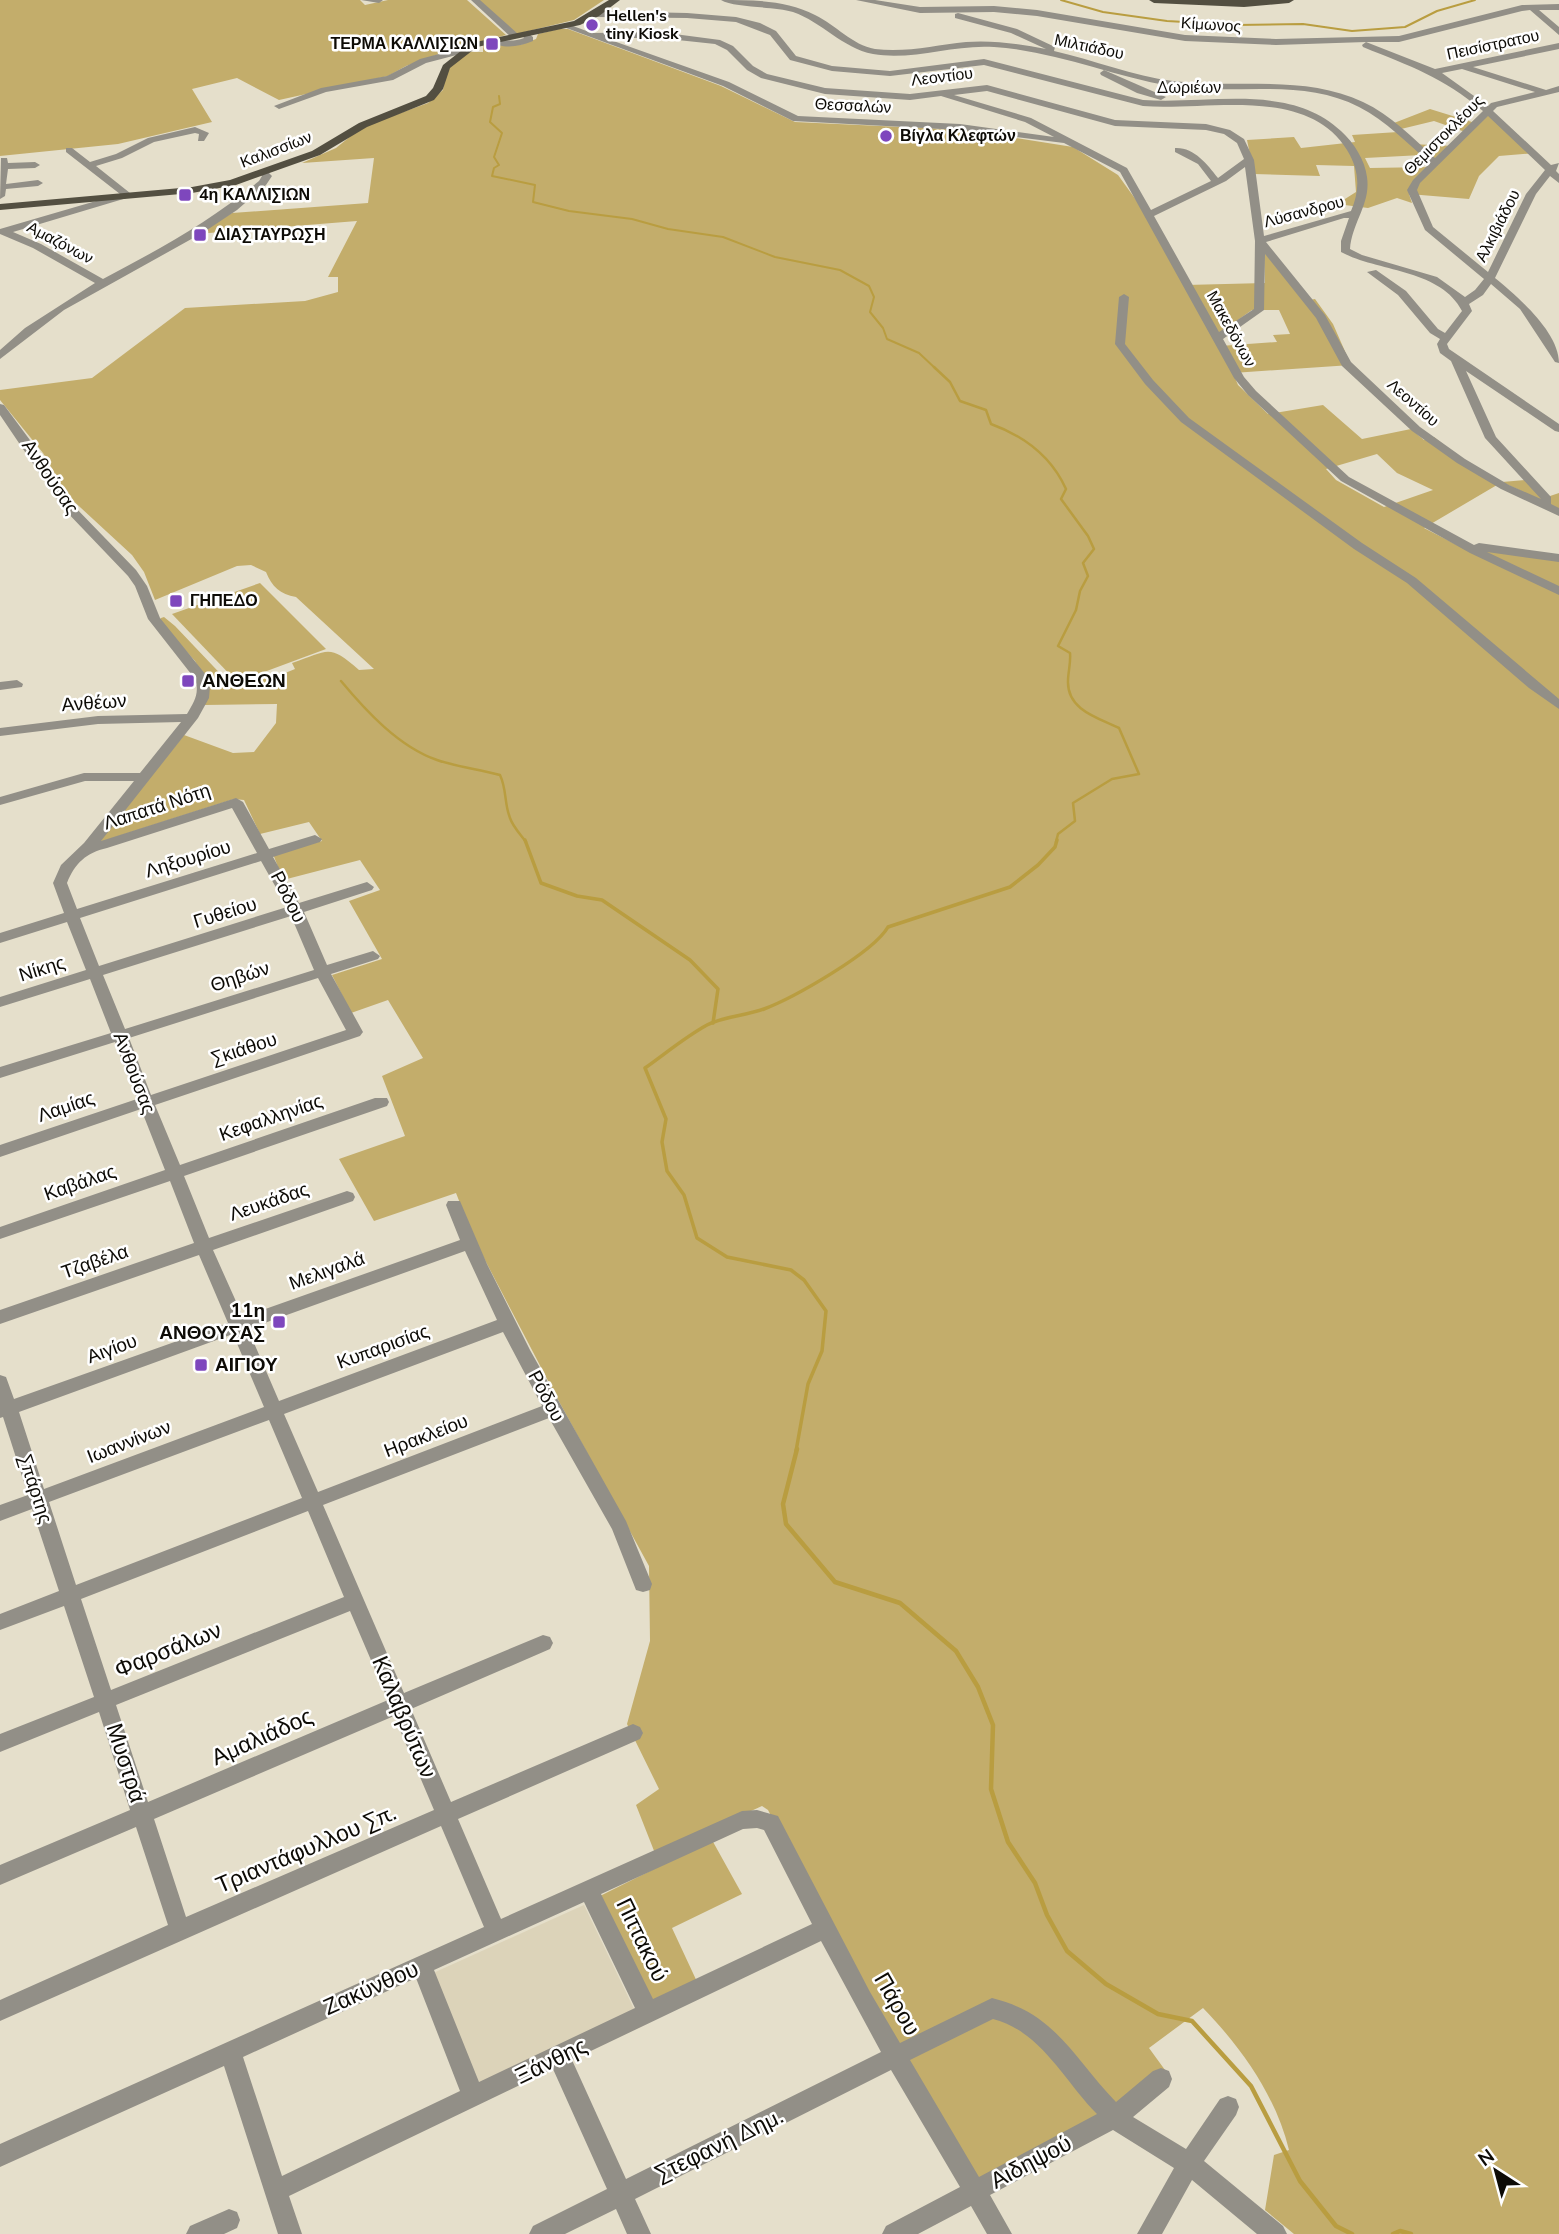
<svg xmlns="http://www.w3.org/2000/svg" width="1559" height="2234" viewBox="0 0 1559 2234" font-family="'Nunito Sans',sans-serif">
  <rect width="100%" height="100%" fill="#e5dfcb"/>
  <polygon fill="#dcd3b9" points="584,1905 635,2011 477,2086 431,1974"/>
  <g fill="#c3ad6b" fill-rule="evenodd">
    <polygon points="0,0 360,0 365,5 388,0 467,0 506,35 450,50 406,66 388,76 279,100 237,78 192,89 212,122 118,144 0,156"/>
    <polygon points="479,0 604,0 574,20 516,34"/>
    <path d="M559 29H568L721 86 795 122 965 130 1073 147 1118 175 1144 211 1186 285 1265 283 1264 252 1304 301 1315 299 1333 324 1351 365 1233 373 1238 385 1268 414 1323 405 1362 439 1411 429 1424 440 1434 437 1464 461 1502 482 1525 480 1544 498 1559 493V509L1502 482 1424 528 1457 545 1559 560V2234H1294L1265 2210 1274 2155 1289 2150C1276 2096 1241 2047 1203 2008L1149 2048 1165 2070 1118 2106 978 2180 862 1990 768 1810 762 1806 707 1831 742 1894 672 1928 699 1986 654 2009 598 1897 660 1866 636 1805 659 1789 627 1724 650 1641 649 1566 556 1396 475 1241 456 1193 374 1221 339 1159 405 1136 382 1076 423 1058 388 1000 351 1013 332 975 382 959 349 901 380 890 360 860 283 880 273 854 322 841 309 822 260 834 244 800 234 799 97 843 184 735 233 753 254 752 276 723 277 704 204 705 205 679 195 661 159 621 161 618 164 617 175 626 232 686 262 675 268 680 295 669 292 663C329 651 328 643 359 670L374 669 296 597C280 594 272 587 266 572L251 565 237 566 155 600 144 572 132 555 68 496 43 453 0 400V390L92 378 185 308 305 301 338 292V277H328L357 221 196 234 232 213 368 203 374 158 302 163 336 148 362 127 428 103 443 90 447 69 465 52H483V45L489 44 520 45 536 39 538 34ZM1252 310H1279L1290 334 1273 335 1277 342 1220 346 1215 336ZM1377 454 1397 473 1433 490 1384 507 1336 480 1326 469Z"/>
    <path d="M1430 109 1472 122 1484 111 1536 153 1499 156 1479 176 1469 199 1409 194 1412 203 1397 198 1368 208 1337 204 1356 192 1354 166 1316 165 1320 176 1254 174 1247 140 1294 137 1301 148 1355 142 1352 135 1398 132 1411 144 1454 146 1468 133 1434 121 1401 129 1394 123ZM1422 155 1432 164 1429 167 1370 168 1365 158Z"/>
    <polygon points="260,583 326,649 237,682 172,614"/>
  </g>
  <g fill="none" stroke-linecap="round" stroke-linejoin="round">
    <g stroke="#b99d40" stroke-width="2">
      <polyline points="1061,0 1103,12 1167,21 1237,25 1303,24 1352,31 1405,27 1437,11 1475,0"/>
      <polyline points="499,96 500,104 493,107 490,122 502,133 494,157 499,165 494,168 492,176 535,185 533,202 569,211 632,219 668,229 723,237 775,257 840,270 869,286 874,297 870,312 883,328 887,339 919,353 936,369"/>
    </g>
    <g stroke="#b99d40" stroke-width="2.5">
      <path d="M934 367 950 382 960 401 986 410 991 424C1024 436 1051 456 1066 489L1061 499 1088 536 1094 549 1083 563 1088 576 1080 591 1076 610 1058 646 1070 653C1071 663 1068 672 1068 681 1067 710 1098 718 1119 728L1139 774 1112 779 1073 803 1075 821 1058 834 1056 842"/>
      <path d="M341 681C366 711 399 747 437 760 457 767 479 769 500 775 507 790 504 803 510 818 513 827 521 835 526 842"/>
    </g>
    <g stroke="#b99d40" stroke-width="3.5">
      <polyline points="525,840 541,883 577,896 602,900 690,960 718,989 713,1023"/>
      <path d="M796 1451 808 1384 822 1351 826 1311 804 1280 791 1270 727 1257 697 1238 684 1195 667 1171 662 1142 666 1119 645 1068C665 1054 685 1037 707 1025 724 1016 746 1016 764 1009 793 998 873 953 888 927L1010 887 1038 865 1055 847 1057 840"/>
    </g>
    <g stroke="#b99d40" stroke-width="4.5">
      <polyline points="797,1449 783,1504 786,1524 835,1582 900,1603 956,1651 978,1687 993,1725 991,1789 1008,1842 1035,1883 1047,1915 1067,1951 1106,1984 1158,2014 1192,2021 1251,2086 1300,2181 1336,2226 1352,2234"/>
      <polyline points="1393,2234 1400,2231 1411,2234"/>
    </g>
    <g fill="#928f87" fill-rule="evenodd">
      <polygon points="361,0 383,0 379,3"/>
      <polygon points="471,0 480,0 518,34 518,38 512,38"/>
      <path d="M721 0C753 0 786 0 815 15 836 25 852 45 875 49 906 53 936 45 966 42 993 40 1020 44 1046 49L1011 33 955 18V14L958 13 1017 29 1055 47 1054 51C1094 60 1133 76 1173 81 1236 89 1304 74 1363 102 1391 115 1413 138 1435 158L1483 111C1441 76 1412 67 1363 47L1362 45 1366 42 1276 45 1185 41 1037 16 994 12 920 13 856 0H875L920 7 994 6 1037 10 1185 35 1276 39 1399 36 1522 5 1559 4V10H1539L1559 27V35L1530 10 1522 11 1399 42H1366L1435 69 1559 43V49L1473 67 1546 90 1559 86V92L1497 107 1493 111 1551 165 1559 163 1556 171 1559 174V183L1550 176 1536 194 1495 278C1518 297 1559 332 1559 363L1555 362 1520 309 1491 284 1483 295 1469 304 1472 311 1447 344 1449 349 1559 424V432L1555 431 1466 371 1496 437 1551 497V504L1559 508V516L1501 489 1457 463 1412 431 1342 366 1316 318 1265 254 1264 310 1223 339 1244 377 1256 391 1349 477 1474 545 1479 543 1559 554V562L1487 552 1559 586V595L1470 553 1341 481 1248 395 1234 378 1120 172 1064 143 960 130 793 121 723 86 561 26 565 23 592 33 659 32 720 40 733 46 753 66 767 74 825 88 910 94 987 85 1115 120 1206 124 1230 130 1244 139 1254 160 1264 236 1351 211C1360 190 1360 171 1347 150 1307 85 1207 111 1143 106L984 65 890 76 832 71 790 60 770 35 736 22 687 18 596 17 592 14 596 11 687 13 736 17 760 23 776 31 796 56 832 66 890 71 984 59 1143 100C1208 105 1289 82 1341 131 1354 143 1365 160 1367 177 1371 204 1352 222 1350 249L1362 255 1437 277 1465 297 1475 290 1484 279 1425 230 1407 190 1413 180 1430 163C1407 143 1386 121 1359 107 1301 77 1232 96 1170 86 1111 76 1055 51 994 47 954 44 913 61 873 54 842 48 822 22 793 12 774 6 734 8 721 0ZM605 38H659L715 44 727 50 747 70 761 78 825 94 910 100 941 96 1025 122 1054 137 960 124 798 116 729 82ZM1462 69 1535 92 1491 103 1488 106 1442 73ZM987 91 1115 126 1206 130 1224 134 1237 143 1244 159 1218 178C1207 164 1194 147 1175 148V152L1198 164 1211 181 1151 210 1127 168 1031 118 954 95ZM1488 116 1545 170 1526 194 1488 272 1433 227 1417 190 1420 183ZM1245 167 1255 241 1254 309 1219 332 1154 216 1226 181ZM1344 218H1349L1341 241V252C1378 272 1441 269 1462 311L1445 333 1438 329 1406 291 1376 270 1367 272 1398 295 1430 333 1440 339 1437 344 1440 353 1451 361 1485 438 1541 499 1509 485 1465 459 1420 427 1351 362 1325 315 1266 242Z"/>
      <path d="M526 32 533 37V41C518 47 502 50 489 40L493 37C505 41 512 42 524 38L522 35Z"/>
      <polygon points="465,47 468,48 468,52 426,63 393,80 326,92 279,109 274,106 321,88 387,76 420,59"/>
      <polygon points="1104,70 1166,97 1161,100 1137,93 1101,75 1100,73"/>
      <path d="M195 127 209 133 204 141H198L199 134 195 133 154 142 122 158 96 166 130 193V197L13 232 41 244 103 279C158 250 211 221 259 181L262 176 258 172 260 170H266L272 176 266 185 237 210 204 232 64 310 0 359V350L25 328 95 283 33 248 0 234V229L120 194 66 152V148H72L90 162 116 154 148 138Z"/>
      <polygon points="1,158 7,158 8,163 35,162 40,165 35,168 8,169 6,184 38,180 43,183 38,186 6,189 5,196 0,199"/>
      <polygon points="1124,294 1129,297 1125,344 1153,380 1189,418 1362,543 1416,578 1559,699 1559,709 1529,688 1407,583 1354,549 1181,422 1145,384 1115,344 1119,297"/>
      <path d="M0 404 4 405 41 455 72 504 136 570 147 586 160 618 206 675 210 686 209 698 198 718 101 841 236 798 243 802 269 849 315 835 322 839 320 842 273 857 299 903 367 882 374 887 372 890 304 912 327 965 373 951 380 956 378 959 331 974 363 1032 360 1036 155 1105 180 1165 375 1098H387L389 1102 387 1106 184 1176 209 1238 347 1191 353 1193 355 1197 353 1201 213 1250 243 1317 460 1240 446 1205 448 1201H460L487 1264 530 1350 626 1521 652 1584 650 1590 643 1592 636 1590 612 1529 549 1418 323 1505 404 1693 543 1635 550 1637 553 1643 550 1649 411 1709 451 1802 633 1724 640 1727 643 1733 640 1739 458 1819 501 1919 742 1811 757 1810 778 1816 870 1992 900 2043 992 1998C1057 2014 1073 2058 1116 2102L1153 2071 1161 2068 1169 2071 1172 2079 1169 2087 1133 2117 1186 2149 1220 2099 1228 2096 1236 2099 1239 2107 1236 2115 1204 2161 1283 2226 1287 2234H1257L1192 2180 1162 2234H1137L1174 2168 1113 2130 990 2195 1012 2234H987L971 2206 918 2234H882L886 2226 960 2187 891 2070 635 2199 651 2234H627L616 2209 565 2234H529L533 2226 607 2189 553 2069 289 2196 302 2234H278L224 2066 0 2167V2144L484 1927 441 1826 0 2021V2000L168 1925 136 1827 0 1885V1865L130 1810 99 1712 0 1752V1734L94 1697 64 1606 0 1630V1614L59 1591 32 1509 0 1521V1505L28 1495 3 1417 0 1418V1375L6 1377 14 1399 228 1323 199 1255 0 1324V1310L194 1243 170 1181 0 1239V1227L165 1170 141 1109 0 1157V1145L137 1099 115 1042 0 1078V1067L111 1033 90 979 0 1007V997L86 970 67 922 0 943V933L64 913 53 883 61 865 84 843 134 781H85L0 805V797L84 773H140L181 722 98 724 0 736V728L98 716 187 714C194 702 200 693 195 679L148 619 135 586 128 576 63 508 0 415ZM232 808 257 853 77 909 67 883C75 863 86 853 107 848ZM261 861 287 907 99 966 80 918ZM291 916 314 970 125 1029 103 975ZM318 978 346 1030 151 1095 129 1038ZM465 1251 497 1320 279 1401 248 1329ZM503 1332 542 1406 318 1492 284 1414ZM233 1334 264 1407 44 1489 19 1412ZM269 1420 302 1498 76 1585 49 1502ZM308 1511 344 1597 111 1690 81 1599ZM350 1611 388 1700 148 1802 116 1705ZM394 1716 434 1810 186 1917 154 1819ZM757 1828 764 1830 812 1924 653 1999 601 1894 743 1829ZM584 1902 635 2008 479 2082 434 1970ZM821 1941 881 2052 626 2179 572 2060ZM416 1978 460 2091 282 2176 243 2057ZM993 2019C1042 2032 1064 2081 1097 2114L979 2177 910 2060Z"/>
      <polygon points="17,680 23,684 22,687 0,690 0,682"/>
      <polygon points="229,2209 237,2212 240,2220 237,2228 224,2234 186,2234 190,2226"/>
    </g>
    <g fill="#534f41" fill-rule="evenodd">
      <polygon points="609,0 620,0 599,16 580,25 477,47 450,68 443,89 434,100 367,127 320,155 236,185 192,193 0,210 0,204 192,187 230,180 312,151 359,123 426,96 433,88 443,65 471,43 574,21"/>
      <polygon points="1149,0 1294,0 1289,3 1244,7 1154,3"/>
    </g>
  </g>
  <g fill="#7e47bd" stroke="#fff" stroke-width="2.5">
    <circle cx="592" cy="25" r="7"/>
    <rect x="485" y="37" width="14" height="14" rx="3.5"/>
    <circle cx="886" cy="136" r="7"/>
    <rect x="178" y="188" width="14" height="14" rx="3.5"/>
    <rect x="193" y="228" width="14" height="14" rx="3.5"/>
    <rect x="169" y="594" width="14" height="14" rx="3.5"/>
    <rect x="181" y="674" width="14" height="14" rx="3.5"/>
    <rect x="272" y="1315" width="14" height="14" rx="3.5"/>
    <rect x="194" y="1358" width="14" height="14" rx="3.5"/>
  </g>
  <g text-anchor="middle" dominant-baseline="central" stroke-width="5" stroke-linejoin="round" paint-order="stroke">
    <g font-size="16" font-weight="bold" fill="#0d0b06" stroke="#fff" text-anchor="start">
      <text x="606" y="16">Hellen's<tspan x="606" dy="18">tiny Kiosk</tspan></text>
      <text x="478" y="44" text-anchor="end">ΤΕΡΜΑ ΚΑΛΛΙΣΙΩΝ</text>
      <text x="900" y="136">Βίγλα Κλεφτών</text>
      <text x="199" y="195">4η ΚΑΛΛΙΣΙΩΝ</text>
      <text x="214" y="235">ΔΙΑΣΤΑΥΡΩΣΗ</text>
      <text x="190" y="601">ΓΗΠΕΔΟ</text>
    </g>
    <g font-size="16" fill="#0d0b06" stroke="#fff">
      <text transform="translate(1211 25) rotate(4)">Κίμωνος</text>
      <text transform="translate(1493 45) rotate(-12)">Πεισίστρατου</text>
      <text transform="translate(1089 47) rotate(12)">Μιλτιάδου</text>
      <text transform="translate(942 77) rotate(-7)">Λεοντίου</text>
      <text x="1189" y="88">Δωριέων</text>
      <text transform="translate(853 106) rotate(3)">Θεσσαλών</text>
      <text transform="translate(1444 135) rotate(-45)">Θεμιστοκλέους</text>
      <text transform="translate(276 150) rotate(-21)">Καλισσίων</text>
      <text transform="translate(1304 212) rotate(-15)">Λύσανδρου</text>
      <text transform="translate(1498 226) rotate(-63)">Αλκιβιάδου</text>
      <text transform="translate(60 243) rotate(28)">Αμαζόνων</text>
      <text transform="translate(1231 329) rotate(61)">Μακεδόνων</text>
      <text transform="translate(1413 403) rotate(41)">Λεοντίου</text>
    </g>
    <g font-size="19" fill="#0d0b06" stroke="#fff">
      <text transform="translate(50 477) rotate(56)">Ανθούσας</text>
      <text transform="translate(94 703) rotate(-4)">Ανθέων</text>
      <text transform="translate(157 807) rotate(-18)">Λαπατά Νότη</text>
      <text transform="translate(188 859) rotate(-17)">Ληξουρίου</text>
      <text transform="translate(288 897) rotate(63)">Ρόδου</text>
      <text transform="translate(225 913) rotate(-17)">Γυθείου</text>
      <text transform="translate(42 969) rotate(-17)">Νίκης</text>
      <text transform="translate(240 977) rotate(-18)">Θηβών</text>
      <text transform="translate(244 1049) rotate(-18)">Σκιάθου</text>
      <text transform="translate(134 1073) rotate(69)">Ανθούσας</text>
      <text transform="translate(66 1107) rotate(-19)">Λαμίας</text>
      <text transform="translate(271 1118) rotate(-19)">Κεφαλληνίας</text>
      <text transform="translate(80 1183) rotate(-19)">Καβάλας</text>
      <text transform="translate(269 1202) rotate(-19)">Λευκάδας</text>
      <text transform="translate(95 1262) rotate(-19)">Τζαβέλα</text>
      <text transform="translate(327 1271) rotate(-20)">Μελιγαλά</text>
      <text transform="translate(383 1347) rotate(-20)">Κυπαρισίας</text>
      <text transform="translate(112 1349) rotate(-20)">Αιγίου</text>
      <text transform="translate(546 1396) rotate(62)">Ρόδου</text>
      <text transform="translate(426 1436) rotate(-21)">Ηρακλείου</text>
      <text transform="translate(129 1442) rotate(-21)">Ιωαννίνων</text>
      <text transform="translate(35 1489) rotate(72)">Σπάρτης</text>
    </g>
    <g font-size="19" font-weight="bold" fill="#0d0b06" stroke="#fff" text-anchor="start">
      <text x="202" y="681">ΑΝΘΕΩΝ</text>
      <text x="265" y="1311" text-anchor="end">11η<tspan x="265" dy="22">ΑΝΘΟΥΣΑΣ</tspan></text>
      <text x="215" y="1365">ΑΙΓΙΟΥ</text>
    </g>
    <g font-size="23" fill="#0d0b06" stroke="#fff">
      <text transform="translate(168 1650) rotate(-22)">Φαρσάλων</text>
      <text transform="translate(404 1717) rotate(67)">Καλαβρύτων</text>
      <text transform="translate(262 1737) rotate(-24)">Αμαλιάδος</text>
      <text transform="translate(126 1763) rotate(72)">Μυστρά</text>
      <text transform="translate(306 1849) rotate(-23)">Τριαντάφυλλου Σπ.</text>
      <text transform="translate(642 1940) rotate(64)">Πιττακού</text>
      <text transform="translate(371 1988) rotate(-24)">Ζακύνθου</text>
      <text transform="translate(897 2004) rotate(60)">Πάρου</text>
      <text transform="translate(551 2061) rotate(-26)">Ξάνθης</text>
      <text transform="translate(719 2145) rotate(-26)">Στεφανή Δημ.</text>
      <text transform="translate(1031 2162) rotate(-28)">Αιδηψού</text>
    </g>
  </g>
  <g transform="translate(1496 2171) rotate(324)" stroke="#ffffff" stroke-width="5" paint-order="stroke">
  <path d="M0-5L12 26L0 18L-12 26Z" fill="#0d0b06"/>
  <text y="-10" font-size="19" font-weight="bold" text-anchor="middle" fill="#0d0b06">N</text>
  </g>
</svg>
